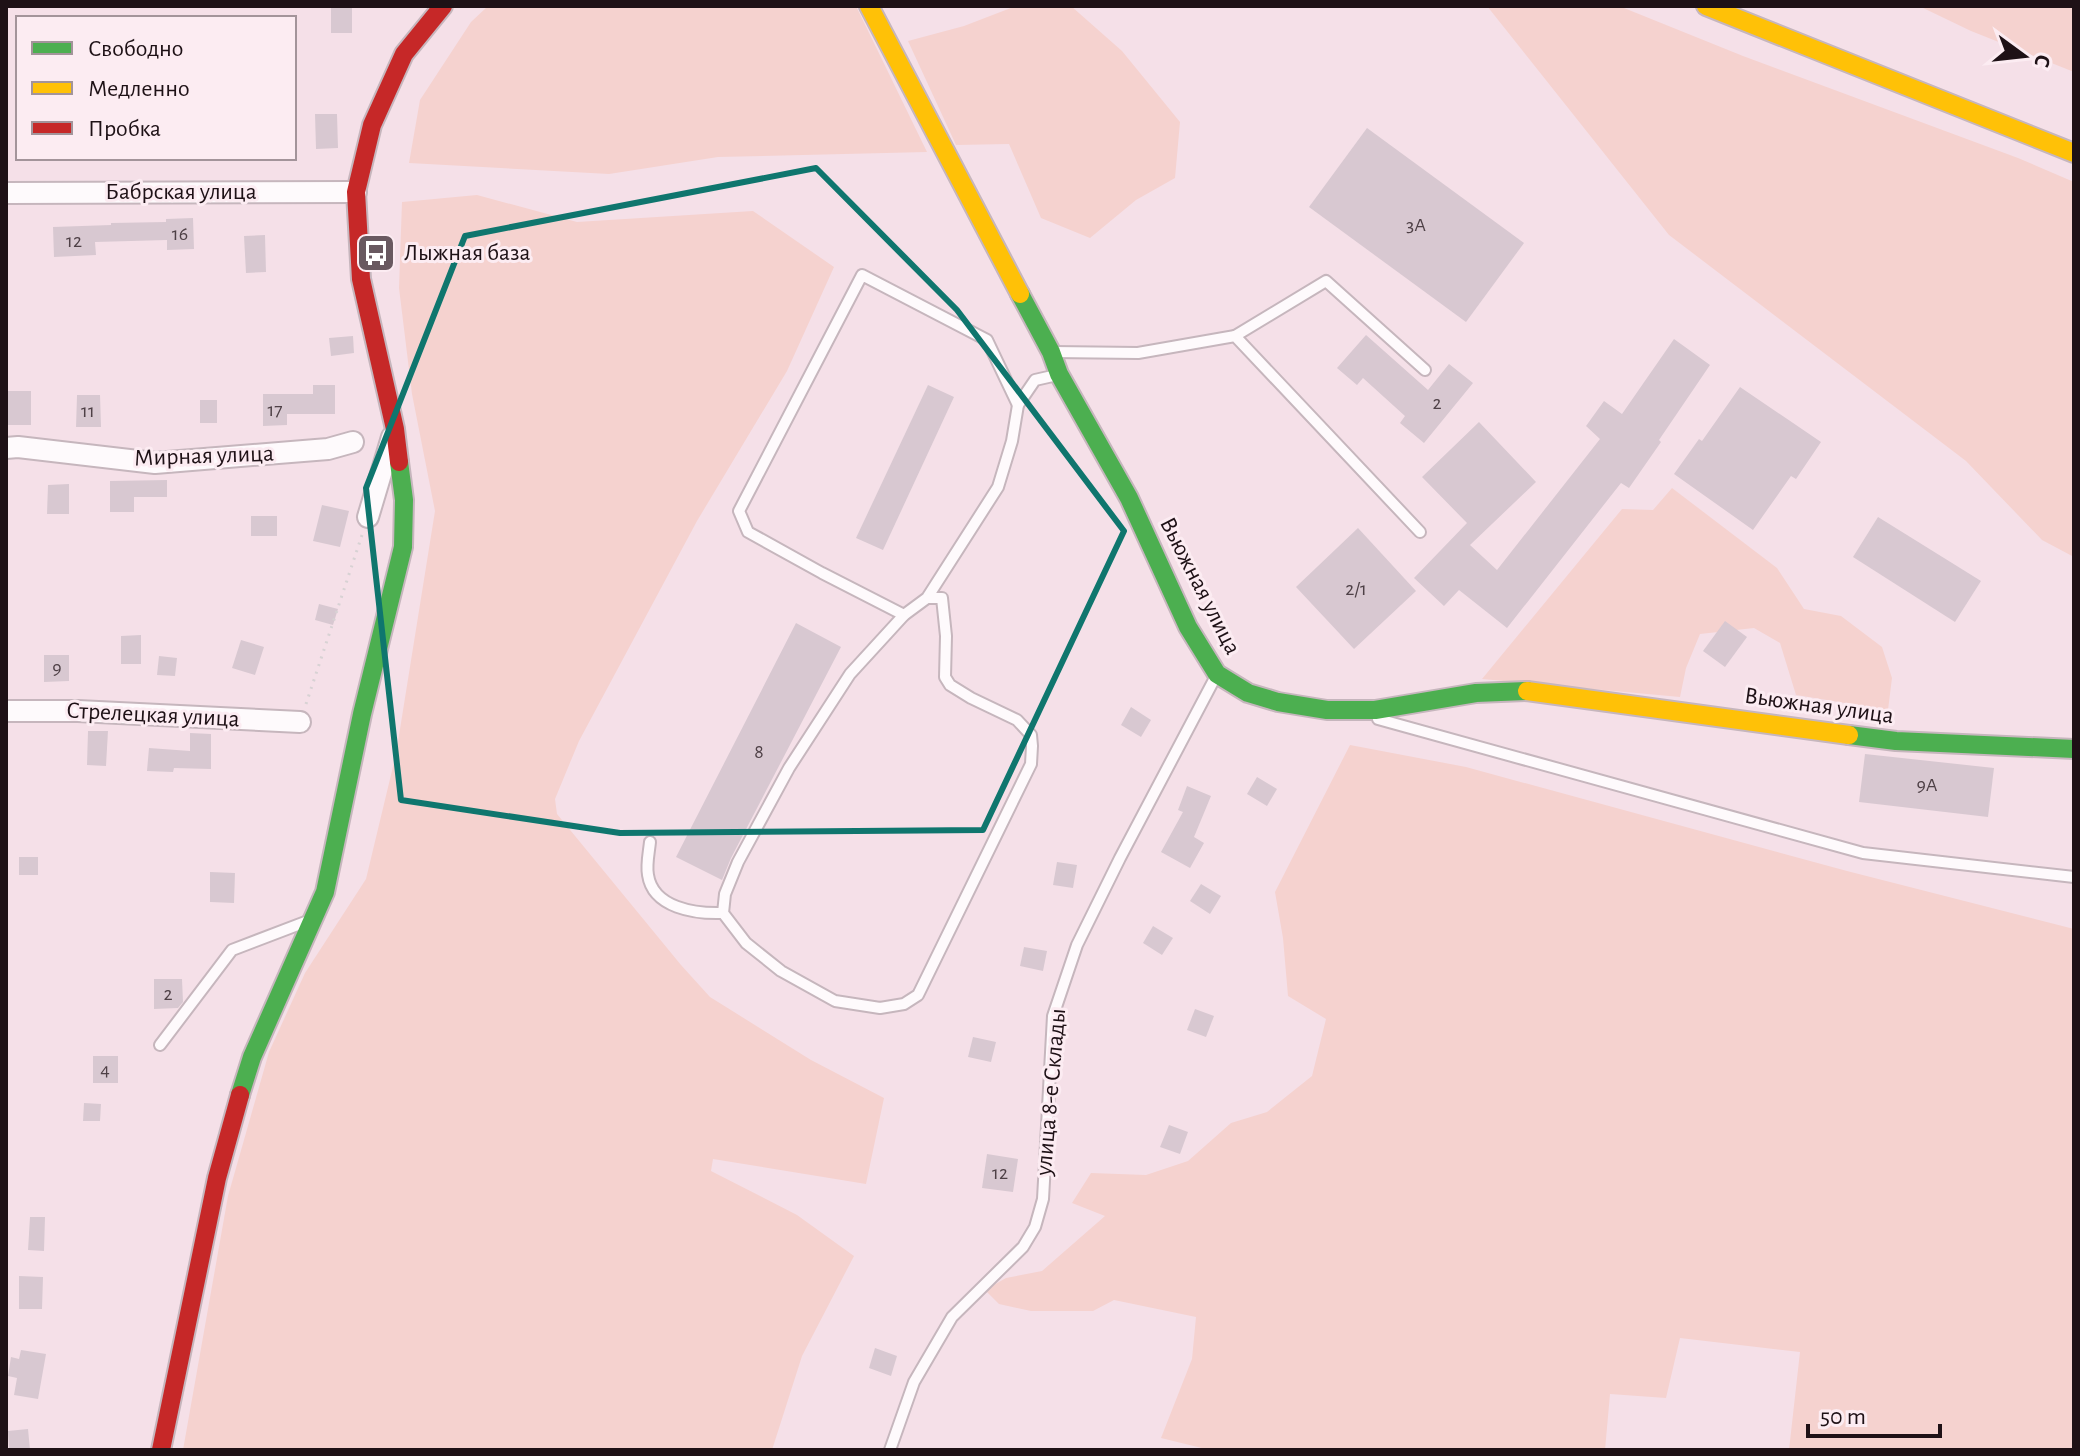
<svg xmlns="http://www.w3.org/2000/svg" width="2080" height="1456" viewBox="0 0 2080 1456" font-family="'Alegreya Sans',sans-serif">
  <rect width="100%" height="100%" fill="#f5e0e8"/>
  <g fill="#f5d2cf">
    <polygon points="488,6 856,6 927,152 718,157 609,174 409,163 420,100 471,22"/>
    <polygon points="1016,6 1071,6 1122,51 1180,122 1175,178 1136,200 1090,238 1041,218 1009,144 956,145 908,41 964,26"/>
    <polygon points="1487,6 1619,6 1743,56 2018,158 2074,182 2074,557 2042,540 1966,461 1669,235"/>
    <polygon points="1919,6 2074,6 2074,72 1971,31"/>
    <polygon points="477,195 577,222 753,211 834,267 787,371 697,521 579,741 555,799 557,814 681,965 710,997 811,1060 884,1098 866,1184 713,1159 711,1171 797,1215 854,1256 802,1356 772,1450 183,1450 228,1196 269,1052 305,973 366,879 396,754 435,511 412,394 399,288 402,202"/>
    <polygon points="1672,488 1777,568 1804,609 1841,616 1882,647 1892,678 1888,710 1796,695 1780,643 1754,628 1700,634 1686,668 1680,697 1482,679 1622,509 1653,510"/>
    <polygon points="1350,745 1466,767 1847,871 2074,929 2074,1450 1789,1450 1800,1352 1680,1338 1666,1398 1610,1394 1605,1450 1210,1450 1161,1438 1192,1359 1196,1317 1114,1300 1093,1311 1031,1311 999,1304 985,1290 1006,1278 1042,1271 1105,1216 1072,1203 1091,1173 1146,1175 1188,1161 1231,1123 1267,1112 1312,1076 1326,1019 1288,996 1283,938 1275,892"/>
  </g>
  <g fill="#d8c8d1">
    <rect x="331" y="7" width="21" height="26"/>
    <polygon points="315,114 337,114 338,148 316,149"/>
    <polygon points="1367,128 1524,243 1466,322 1309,207"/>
    <polygon points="193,218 194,249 167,250 167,240 95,242 96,255 54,257 53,227 111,225 111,223 166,222 166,219"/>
    <polygon points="265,235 266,272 246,273 244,236"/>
    <polygon points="1366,335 1428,390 1449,364 1473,383 1424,443 1400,423 1405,416 1363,378 1357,385 1337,368"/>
    <polygon points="353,336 354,353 331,356 329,338"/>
    <polygon points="1674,339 1710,365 1659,440 1661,442 1629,488 1621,483 1507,628 1459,590 1444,606 1414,578 1467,523 1422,477 1479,422 1536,482 1470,545 1497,570 1600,439 1586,426 1604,401 1622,414"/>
    <polygon points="313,385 335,385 335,414 287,414 287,425 263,426 263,394 313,394"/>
    <polygon points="928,385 954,397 883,550 856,538"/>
    <polygon points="1740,387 1821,442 1796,479 1791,476 1753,530 1674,474 1699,439 1702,441"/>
    <rect x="6" y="391" width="25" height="34"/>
    <polygon points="77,395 100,395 101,427 76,427"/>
    <rect x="200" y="400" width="17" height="23"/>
    <polygon points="167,480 167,497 134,497 134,512 110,512 110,481"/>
    <polygon points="69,484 69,514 47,514 48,485"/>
    <polygon points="322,505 349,511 340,547 313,541"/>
    <rect x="251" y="516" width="26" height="20"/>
    <polygon points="1878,517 1981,581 1955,622 1853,557"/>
    <polygon points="1358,528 1416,591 1354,649 1296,587"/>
    <polygon points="319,604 338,609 333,625 315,620"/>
    <polygon points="1725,621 1747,637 1725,667 1703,651"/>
    <polygon points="796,623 841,647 731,858 722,880 676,857"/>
    <polygon points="141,635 141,664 121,664 121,636"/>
    <polygon points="241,640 264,647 255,675 232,668"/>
    <polygon points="44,655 69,655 69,681 44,682"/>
    <polygon points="159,656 177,658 175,676 157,675"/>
    <polygon points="1131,707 1151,720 1141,737 1121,725"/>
    <polygon points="88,731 108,731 106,766 87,765"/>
    <polygon points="190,733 211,734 211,769 174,768 173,772 147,771 149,748 190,751"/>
    <polygon points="1865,754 1994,768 1988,817 1859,802"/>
    <polygon points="1257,777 1277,789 1267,806 1247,794"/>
    <polygon points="1187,786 1211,796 1194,837 1204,843 1190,868 1161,852 1183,812 1178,810"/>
    <rect x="19" y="857" width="19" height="18"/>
    <polygon points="1057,862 1077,865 1073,888 1053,885"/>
    <polygon points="210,872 235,873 234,903 210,902"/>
    <polygon points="1201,884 1221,896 1210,914 1190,901"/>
    <polygon points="1153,926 1173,938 1162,955 1143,943"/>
    <polygon points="1024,947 1047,951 1043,971 1020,966"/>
    <polygon points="154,979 182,979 183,1002 178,1008 154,1009"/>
    <polygon points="1195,1009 1214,1016 1206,1037 1187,1030"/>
    <polygon points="973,1037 996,1042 991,1062 968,1057"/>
    <rect x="93" y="1056" width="25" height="27"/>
    <polygon points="84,1103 101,1104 100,1121 83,1121"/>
    <polygon points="1169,1125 1188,1132 1180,1154 1160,1147"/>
    <polygon points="987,1154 1018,1159 1013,1192 982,1188"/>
    <polygon points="30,1217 45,1217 44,1251 28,1250"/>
    <polygon points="19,1276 43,1277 42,1309 19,1309"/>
    <polygon points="875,1348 897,1356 891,1376 869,1368"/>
    <polygon points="21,1350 46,1354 38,1399 14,1395 17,1378 8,1376 11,1357 19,1359"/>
    <polygon points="28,1429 30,1450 9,1450 8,1431"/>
  </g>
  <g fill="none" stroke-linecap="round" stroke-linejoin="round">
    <g stroke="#c6b6bd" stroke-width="14">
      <g id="lane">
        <polyline points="1235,336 1326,281 1425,370"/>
        <polyline points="1053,352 1138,353 1235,336 1420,532"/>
        <polyline points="927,598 942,598 946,636 945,677 950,685 971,698 1017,720 1031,735 1032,746 1031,764 918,995 904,1004 880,1008 835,1001 781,971 746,943 723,913 725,894 738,862 789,768 850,674 904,615 927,598 998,487 1012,441 1018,405"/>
        <polyline points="904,615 822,573 748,532 739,511 862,275 987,340 1018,405 1035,380 1057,375"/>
        <polyline points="1378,719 1863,853 2074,877"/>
        <path d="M650 842C649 852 646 865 648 875 653 908 695 914 723 913"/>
        <polyline points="160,1045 232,950 308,921"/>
        <polyline points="890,1450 914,1382 952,1317 1023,1247 1035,1227 1043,1199 1053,1016 1077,945 1120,858 1216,676"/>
      </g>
    </g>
    <g stroke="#c6b6bd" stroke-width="24">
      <g id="street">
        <polyline points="6,193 356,192"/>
        <polyline points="6,448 18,447 155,463 328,449 353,442"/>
        <polyline points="368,517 392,437"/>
        <polyline points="6,711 78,711 300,722"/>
      </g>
    </g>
    <g stroke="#c6b6bd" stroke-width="22">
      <g id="fast">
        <polyline points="1020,294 1051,352 1059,374 1129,498 1188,627 1217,674 1248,693 1278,702 1327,710 1375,710 1476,693 1527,691"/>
        <polyline points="1849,735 1896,741 2074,749"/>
        <polyline points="240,1095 252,1057 325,892 362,714 403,547 404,500 399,462"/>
      </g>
    </g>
    <g stroke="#c6b6bd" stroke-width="22">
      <g id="slow">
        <polyline points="869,6 1020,294"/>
        <polyline points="1706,6 2074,153"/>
        <polyline points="1527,691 1849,735"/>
      </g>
    </g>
    <g stroke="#c6b6bd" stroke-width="22">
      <g id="jam">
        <polyline points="399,462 395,429 361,279 356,192 372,125 404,54 443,6"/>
        <polyline points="161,1450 217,1178 240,1095"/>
      </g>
    </g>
    <polyline stroke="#d8d2d4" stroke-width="3" stroke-dasharray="2 6" stroke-linecap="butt" points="306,704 363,532"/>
    <use href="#lane" stroke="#fefafc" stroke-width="10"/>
    <use href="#street" stroke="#fefafc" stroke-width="20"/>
    <use href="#fast" stroke="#4caf50" stroke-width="18"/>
    <use href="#slow" stroke="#ffc107" stroke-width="18"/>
    <use href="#jam" stroke="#c62828" stroke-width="18"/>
  </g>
  <path fill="none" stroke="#0f766e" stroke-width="6" stroke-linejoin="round" d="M816 168 957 310 1124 531 983 830 620 833 401 800 366 488 465 236Z"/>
  <defs>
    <g id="bus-square" transform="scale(2)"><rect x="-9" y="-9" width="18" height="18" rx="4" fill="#695960" stroke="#fcecf2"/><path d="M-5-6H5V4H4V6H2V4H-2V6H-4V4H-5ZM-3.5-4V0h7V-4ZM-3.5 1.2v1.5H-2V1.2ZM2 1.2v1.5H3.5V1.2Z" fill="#fff"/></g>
  </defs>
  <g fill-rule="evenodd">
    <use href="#bus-square" x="376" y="253"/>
  </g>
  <g text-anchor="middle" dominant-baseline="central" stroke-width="6" stroke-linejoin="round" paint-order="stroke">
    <g font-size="20" fill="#4e4046">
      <text x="1416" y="225">3А</text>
      <text x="180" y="234">16</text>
      <text x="74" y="241">12</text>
      <text x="1437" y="403">2</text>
      <text x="275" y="410">17</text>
      <text x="88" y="411">11</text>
      <text x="1356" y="589">2/1</text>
      <text x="57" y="668">9</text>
      <text x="759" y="752">8</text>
      <text x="1927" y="785">9А</text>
      <text x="168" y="994">2</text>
      <text x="105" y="1070">4</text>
      <text x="1000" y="1173">12</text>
    </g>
    <g font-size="24" fill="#1e1116" stroke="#fcecf2">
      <text x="181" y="192">Бабрская улица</text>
      <text transform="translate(204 456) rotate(-2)">Мирная улица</text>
      <text transform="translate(1200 586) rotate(63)">Вьюжная улица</text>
      <text transform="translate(1819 706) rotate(8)">Вьюжная улица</text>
      <text transform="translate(153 715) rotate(3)">Стрелецкая улица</text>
      <text transform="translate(1051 1092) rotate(-85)">улица 8-е Склады</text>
    </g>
    <g font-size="24" fill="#1e1116" stroke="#fcecf2" text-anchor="start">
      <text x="404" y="253">Лыжная база</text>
    </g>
  </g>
  <rect width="2080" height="1456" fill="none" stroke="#1e1116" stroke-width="16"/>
  <rect x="16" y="16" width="280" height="144" fill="#fcecf2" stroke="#a3949a" stroke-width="2"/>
  <rect x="32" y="42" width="40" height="12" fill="#4caf50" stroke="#a3949a" stroke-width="2"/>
  <text x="88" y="56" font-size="24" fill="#1e1116">Свободно</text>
  <rect x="32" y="82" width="40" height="12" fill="#ffc107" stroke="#a3949a" stroke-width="2"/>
  <text x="88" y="96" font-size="24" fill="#1e1116">Медленно</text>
  <rect x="32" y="122" width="40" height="12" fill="#c62828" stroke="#a3949a" stroke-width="2"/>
  <text x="88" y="136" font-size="24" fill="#1e1116">Пробка</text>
  <g transform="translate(2024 56) rotate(105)" stroke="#fcecf2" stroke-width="6" paint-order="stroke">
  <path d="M0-6L14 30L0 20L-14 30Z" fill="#1e1116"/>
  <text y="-12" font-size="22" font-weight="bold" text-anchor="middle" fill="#1e1116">С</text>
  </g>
  <path d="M1808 1424v12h132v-12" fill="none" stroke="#1e1116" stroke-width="4"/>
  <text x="1820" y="1424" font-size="24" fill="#1e1116" stroke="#fcecf2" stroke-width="6" paint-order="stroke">50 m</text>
</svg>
